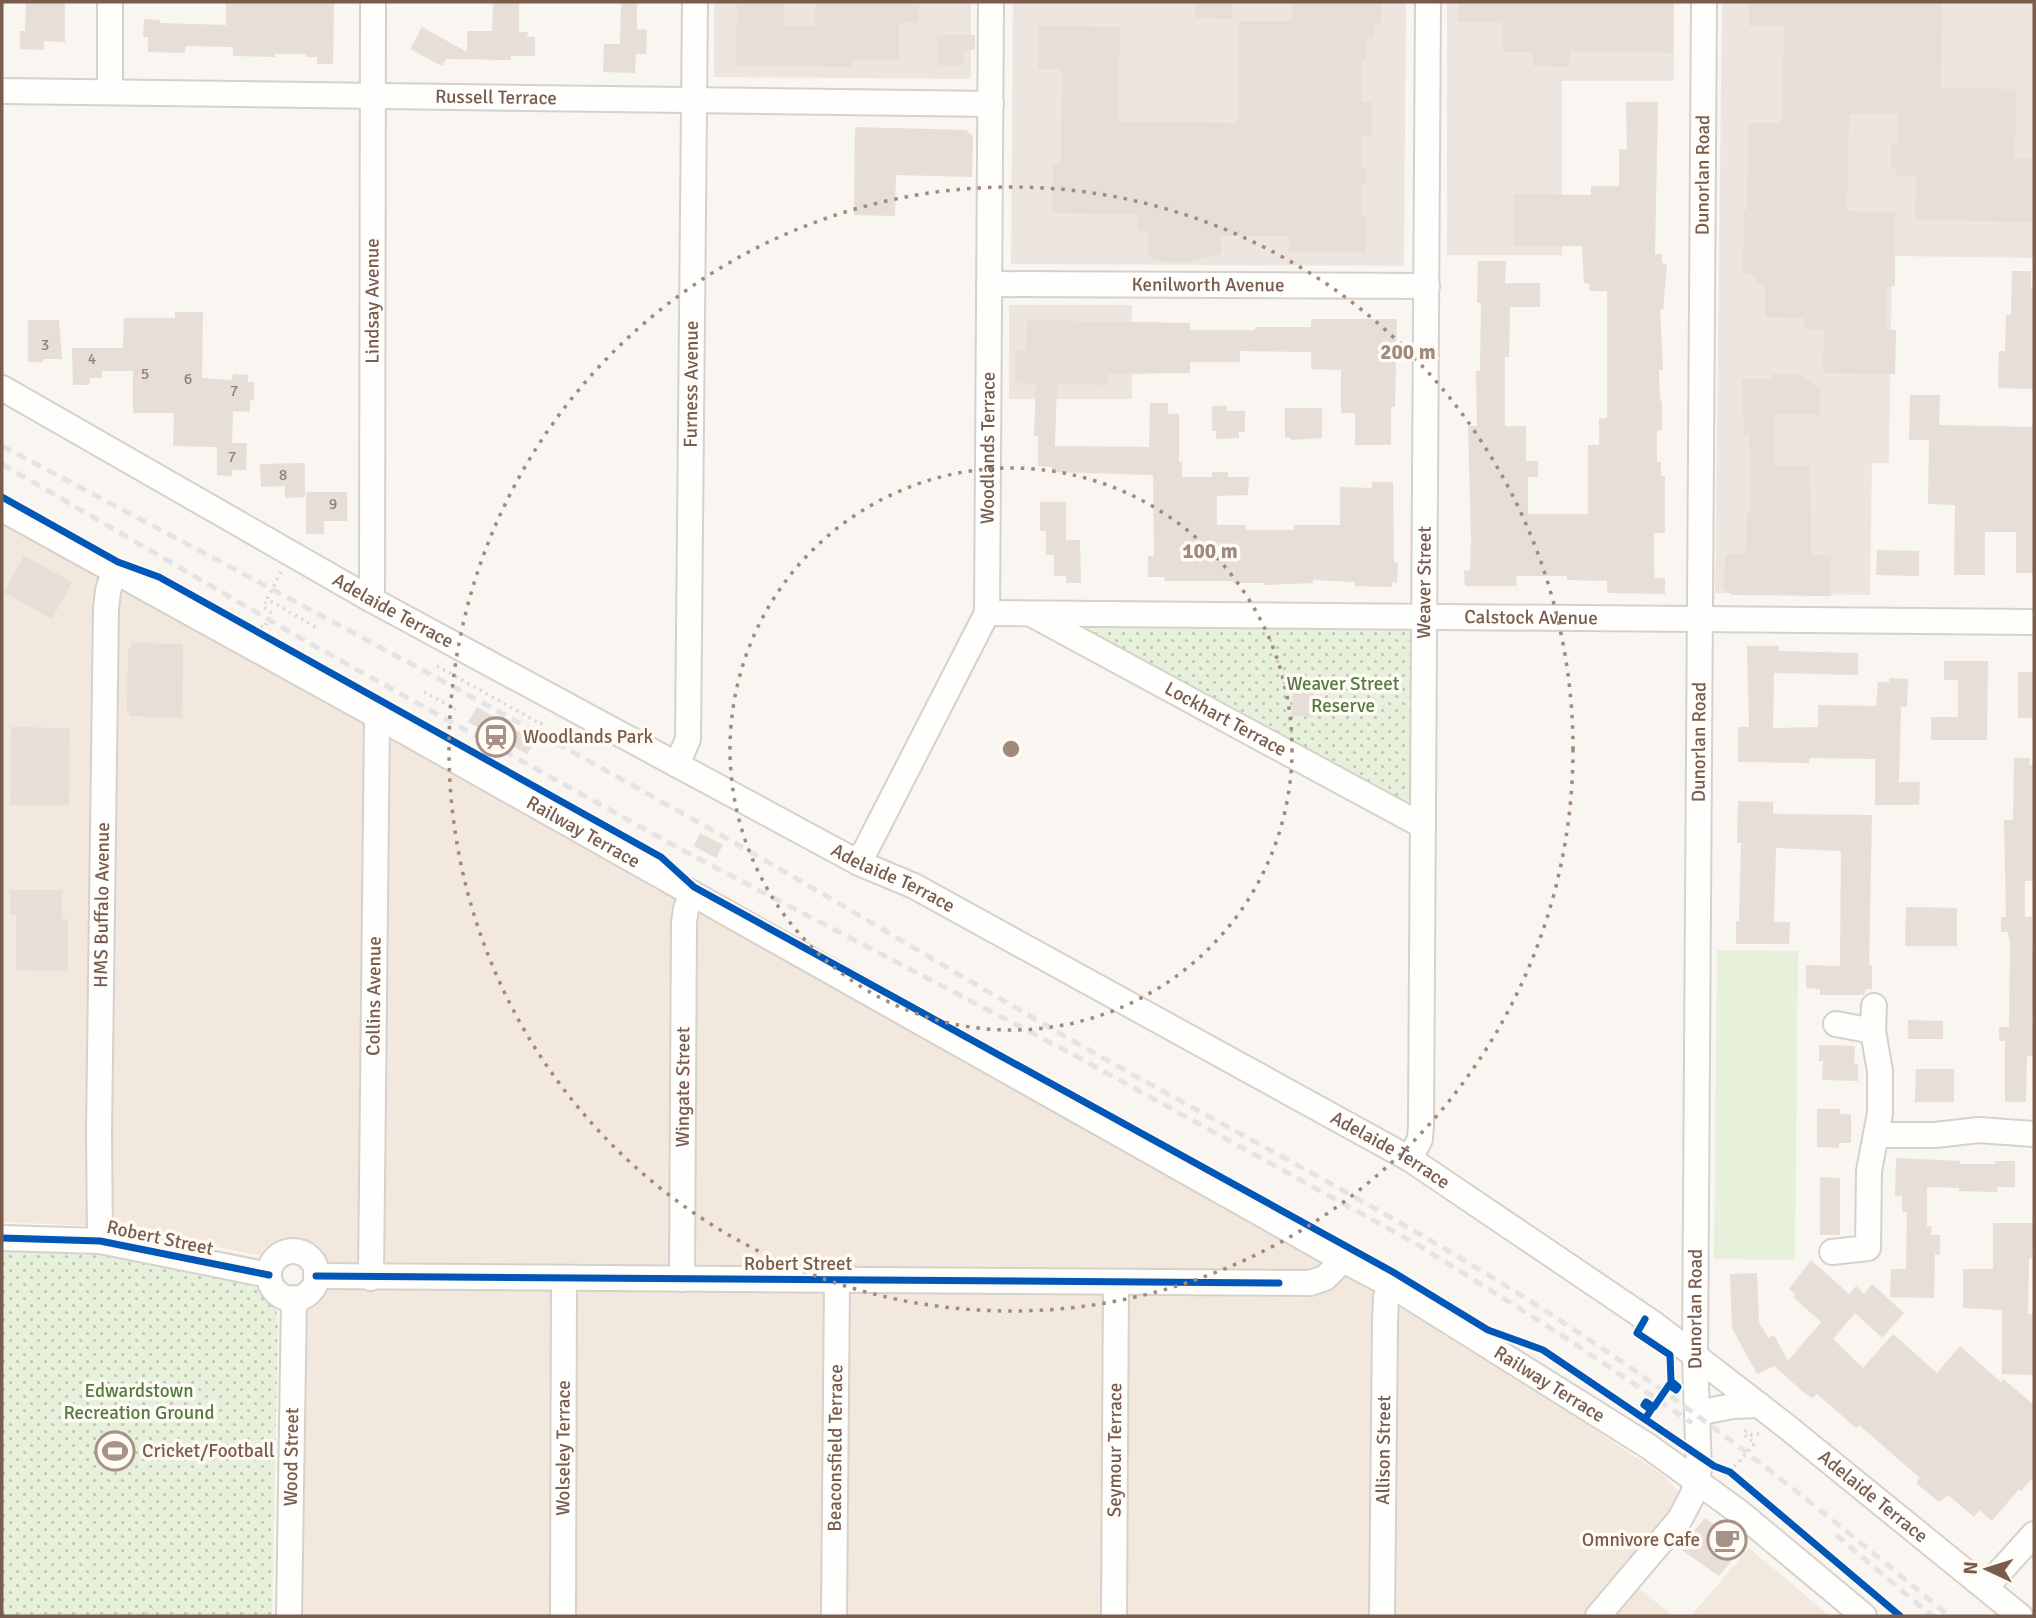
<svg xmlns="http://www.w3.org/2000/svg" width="2036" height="1618" viewBox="0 0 2036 1618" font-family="Signika,sans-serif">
  <defs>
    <pattern id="park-dots" width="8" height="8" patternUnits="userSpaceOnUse" patternTransform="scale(1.75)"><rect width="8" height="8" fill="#e7f0db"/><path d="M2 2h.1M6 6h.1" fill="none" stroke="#c0c6b4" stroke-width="1.8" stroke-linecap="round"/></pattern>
  </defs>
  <rect width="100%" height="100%" fill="#f9f5f0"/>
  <g fill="#f2e8de">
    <polygon points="2,519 323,697 701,913 1415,1309 1661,1474 1700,1513 1636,1586 1673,1616 301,1616 302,1264 115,1227 2,1222"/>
    <polygon points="1749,1548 1830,1616 1691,1616"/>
  </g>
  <g fill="#ede5e0">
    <polygon points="714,2 971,2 971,79 714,77"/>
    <polygon points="1013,2 1406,2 1404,266 1011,264"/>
    <polygon points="1447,2 1674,2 1674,81 1562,81 1562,255 1447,255"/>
    <polygon points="1722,2 2034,2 2034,258 1892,256 1889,463 1872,463 1870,595 1715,593"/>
    <rect x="1009" y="305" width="123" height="94"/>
  </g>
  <polygon fill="#e7f0db" points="1717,950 1798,951 1795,1260 1714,1259"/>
  <g fill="url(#park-dots)">
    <polygon points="1071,623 1414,627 1410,811"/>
    <polygon points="2,1250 110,1253 268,1290 275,1302 278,1321 272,1616 2,1616"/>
  </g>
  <g fill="#e6ded7">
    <polygon points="26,2 65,2 65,42 44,41 44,50 20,49 20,31 25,31"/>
    <polygon points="226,2 334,2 333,64 317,64 317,57 306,57 306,54 275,54 275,57 233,56 233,47 185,46 185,53 148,52 148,37 143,37 144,19 160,20 160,23 226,25"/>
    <polygon points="493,2 519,2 519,32 528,32 527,37 535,37 535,56 511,56 511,60 446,59 442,66 410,49 422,27 467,52 467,31 492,31"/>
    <polygon points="621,2 637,2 637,29 647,30 646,54 636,54 635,73 603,72 604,44 620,44"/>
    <polygon points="737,2 784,2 784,26 815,26 815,2 919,2 918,23 899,23 899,60 853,59 852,67 736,65"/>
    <polygon points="1195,2 1233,2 1232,19 1195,18"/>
    <polygon points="1292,2 1382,2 1381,24 1374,24 1374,39 1367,39 1367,59 1362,59 1362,102 1372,102 1372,136 1362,136 1361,168 1367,168 1366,184 1362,184 1361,216 1367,216 1366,253 1289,252 1289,236 1221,236 1221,254 1190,262 1153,261 1153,257 1148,257 1148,231 1137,231 1137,214 1052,213 1053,164 1061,164 1062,69 1038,69 1039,26 1120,27 1118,121 1238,123 1239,21 1291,21"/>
    <polygon points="1458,2 1674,2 1673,53 1570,52 1569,67 1533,66 1533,52 1503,52 1503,23 1458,22"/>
    <polygon points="1749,2 1942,2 1941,88 2016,89 2015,158 2034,158 2034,222 1915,220 1916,177 1897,176 1896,169 1891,169 1891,144 1897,144 1898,114 1849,114 1847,211 1895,212 1895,286 1887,286 1887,330 1896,330 1895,374 1823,373 1824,329 1803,329 1804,318 1765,317 1765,285 1756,285 1756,275 1743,274 1744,210 1747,210 1748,123 1782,123 1784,26 1749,26"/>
    <polygon points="937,35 975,35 975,50 964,50 964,65 937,65"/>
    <polygon points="1626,102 1658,102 1655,254 1662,254 1662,263 1667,264 1663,310 1660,310 1663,370 1659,370 1660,401 1662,401 1662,430 1657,431 1657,462 1661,462 1661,476 1665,476 1665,533 1654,533 1654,570 1655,578 1665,578 1665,594 1607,593 1607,581 1567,580 1567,576 1516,576 1517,586 1465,586 1464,571 1470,570 1471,538 1468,426 1477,426 1476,371 1480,371 1481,303 1477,303 1478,261 1506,261 1505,283 1540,283 1540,307 1510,307 1509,357 1505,357 1505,426 1526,426 1526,461 1538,461 1538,477 1528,477 1528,514 1588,514 1588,445 1599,445 1599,418 1607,418 1607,291 1589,291 1590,284 1584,283 1582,246 1513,246 1514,194 1591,195 1591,186 1619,186 1619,149 1627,149"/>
    <polygon points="855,127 966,130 973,136 972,177 896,175 895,216 854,215"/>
    <polygon points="2012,271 2031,271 2031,287 2034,287 2034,389 1998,388 1999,351 2005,351 2006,315 2011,315"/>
    <polygon points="175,312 203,312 202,378 232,380 233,374 248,375 248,382 254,382 254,400 250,400 250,412 233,411 232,443 247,443 246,470 232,470 232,476 217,475 217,447 173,446 174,413 133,413 133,371 102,371 102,378 90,378 89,385 73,385 72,348 123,348 124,318 175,318"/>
    <polygon points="1311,319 1397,319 1395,407 1391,407 1391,445 1355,445 1355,413 1341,413 1341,370 1311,369 1311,352 1240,351 1240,362 1190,362 1190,373 1108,374 1108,385 1057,384 1055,446 1149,447 1150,403 1168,403 1168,414 1179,414 1179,462 1182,462 1182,477 1212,477 1212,472 1228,472 1228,477 1249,477 1248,495 1217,496 1217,525 1246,525 1246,530 1294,530 1294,525 1340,525 1340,487 1372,488 1372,482 1393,482 1394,562 1398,563 1397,583 1392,582 1392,587 1355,586 1355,582 1313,580 1313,583 1264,585 1264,583 1233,583 1233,581 1165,581 1164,577 1148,577 1148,556 1154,556 1153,475 1052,472 1052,467 1038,466 1038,436 1034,436 1036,384 1015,383 1016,350 1026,350 1027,320 1190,323 1190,330 1255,330 1255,327 1311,327"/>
    <polygon points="28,320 59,320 62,359 43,359 43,362 28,362"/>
    <polygon points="1772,374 1797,374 1820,388 1820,415 1774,415 1774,465 1810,465 1811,555 1831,555 1831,596 1732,595 1724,588 1725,554 1746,554 1747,511 1750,511 1751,450 1749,450 1749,434 1744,434 1742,379 1771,379"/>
    <polygon points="1910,395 1940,395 1939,425 2034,427 2034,573 2016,573 2016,532 1985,532 1985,575 1954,575 1955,505 1928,504 1929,440 1909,440"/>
    <polygon points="1212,406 1227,406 1227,411 1245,411 1245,432 1239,432 1239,438 1216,439 1216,431 1212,431"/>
    <polygon points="1285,408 1322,408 1322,438 1291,440 1291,438 1285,438"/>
    <polygon points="305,463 305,497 285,498 285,486 261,487 260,464"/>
    <polygon points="306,492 347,492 347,521 324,521 324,534 306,534"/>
    <polygon points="1040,502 1066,502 1066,540 1080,540 1081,583 1066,583 1066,576 1054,576 1054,555 1046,555 1046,531 1040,531"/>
    <polygon points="1877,550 1919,551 1919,576 1876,575"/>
    <polygon points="24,556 72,582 52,619 4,592"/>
    <polygon points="131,643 183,644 182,718 129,716 129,712 127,712 128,648 131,648"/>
    <polygon points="1747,646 1779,646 1779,651 1858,653 1858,675 1774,673 1773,728 1818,727 1818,705 1876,706 1878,682 1889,682 1889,678 1908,679 1907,707 1901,707 1899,782 1920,782 1919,805 1875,805 1875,759 1809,758 1809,763 1738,762 1738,727 1749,727"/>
    <polygon points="1944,661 1988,661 1987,740 1931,740 1931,717 1958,717 1958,680 1944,680"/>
    <rect x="2018" y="672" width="16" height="46"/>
    <polygon points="1293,685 1314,686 1313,717 1292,716"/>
    <polygon points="477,707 535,741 527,754 468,722"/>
    <polygon points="11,727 70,728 69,805 10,805"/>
    <polygon points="2014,758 2030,758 2029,765 2034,765 2034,881 2025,881 2025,917 2032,917 2032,950 2034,950 2032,1027 2034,1027 2034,1056 2027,1056 2026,1102 2005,1102 2005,1041 1999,1041 1999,1027 2009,1027 2010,944 2008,932 2001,932 2001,917 2006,917 2004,820 2013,820"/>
    <polygon points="1738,801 1773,802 1773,814 1872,815 1869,965 1872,965 1872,989 1866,989 1864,995 1820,995 1820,989 1806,988 1806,965 1840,966 1841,851 1776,848 1774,922 1790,922 1789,944 1736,944 1736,921 1739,921 1741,843 1737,843"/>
    <polygon points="700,833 723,845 716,858 694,846"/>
    <polygon points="10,890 62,890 62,919 68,919 68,971 16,970 16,915 10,915"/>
    <polygon points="1906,907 1957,908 1957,946 1905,946"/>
    <polygon points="1908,1020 1943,1021 1943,1039 1908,1039"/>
    <polygon points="1819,1045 1855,1046 1854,1063 1858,1064 1858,1081 1822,1080 1823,1061 1819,1061"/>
    <polygon points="1916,1069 1954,1069 1954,1102 1915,1102"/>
    <polygon points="1817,1109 1840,1109 1840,1114 1851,1114 1851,1143 1839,1143 1839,1148 1817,1147"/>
    <polygon points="1896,1158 1960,1161 1960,1164 1995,1164 1995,1161 2015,1161 2015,1187 1997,1187 1997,1192 1959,1191 1959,1188 1927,1187 1927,1226 1932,1226 1931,1235 1940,1235 1940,1255 1935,1254 1934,1298 1890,1297 1891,1269 1906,1269 1907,1212 1902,1212 1902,1196 1895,1196"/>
    <polygon points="1820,1177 1840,1178 1840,1235 1820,1235"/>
    <polygon points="1993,1223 2033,1223 2032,1258 2029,1258 2028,1314 2034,1314 2034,1375 2002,1374 2002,1310 1963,1308 1963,1269 1993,1269"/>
    <polygon points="1811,1260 1849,1294 1856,1286 1864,1294 1872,1284 1904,1313 1882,1338 1855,1313 1833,1339 1863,1368 1893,1334 1937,1373 1960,1346 2002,1383 2002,1378 2034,1405 2034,1476 2021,1491 2019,1489 1992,1521 1979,1510 1974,1517 1948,1495 1939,1502 1916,1483 1920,1478 1859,1425 1856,1428 1817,1394 1812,1398 1803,1392 1774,1366 1757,1374 1732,1328 1730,1274 1757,1273 1759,1322 1768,1338 1774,1335 1788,1361 1821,1322 1793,1297 1795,1294 1789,1289"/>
    <polygon points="1705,1518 1744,1546 1719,1576 1679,1548"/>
  </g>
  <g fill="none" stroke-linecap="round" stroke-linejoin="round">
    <g stroke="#d7d1cb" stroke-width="28">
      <g id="minor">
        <polyline points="110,2 110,92"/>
        <path id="s1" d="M2 91 991 104"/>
        <path id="s2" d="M989 284 1427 286"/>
        <path id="s3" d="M2 388 372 600 859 863 914 886 1410 1159 1654 1324 1786 1426 2020 1616"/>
        <path id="s4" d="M2 509 377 716 1343 1260 1391 1285 1648 1446 1739 1512 1864 1616"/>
        <path id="s5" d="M372 600 373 2"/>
        <path id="s6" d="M987 613 2034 622"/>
        <path id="s7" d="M1033 615 1423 826"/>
        <path id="s8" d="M677 765 688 739 695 2"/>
        <path id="s9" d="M859 863 987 613 991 2"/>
        <polyline points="1836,1024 1873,1031"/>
        <polyline points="1876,1135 1935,1135 1979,1130 2034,1134"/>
        <path id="s10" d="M1410 1159 1420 1139 1421 1125 1428 2"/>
        <polyline points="2,1238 100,1241 269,1275"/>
        <path id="s11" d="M100 1241 99 1132 106 608 108 591 114 571"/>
        <circle cx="293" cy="1275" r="24"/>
        <polyline points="1832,1252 1868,1248 1869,1171 1880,1113 1880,1071 1873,1031 1874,1006"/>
        <polyline points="316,1276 1310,1283 1325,1278 1343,1260"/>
        <path id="s12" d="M371 1278 377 716"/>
        <path id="s13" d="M682 1279 684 922 686 909 692 893"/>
        <polyline points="1697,1413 1733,1406 1759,1405"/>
        <polyline points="1986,1587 2034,1534"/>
        <path id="s14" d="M289 1616 294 1298"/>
        <path id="s15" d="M563 1616 564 1278"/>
        <path id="s16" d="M834 1616 837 1280"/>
        <path id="s17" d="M1114 1616 1116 1282"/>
        <path id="s18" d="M1382 1616 1385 1322 1386 1297 1391 1285"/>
        <path id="s19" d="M1598 1616 1680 1519 1693 1494 1699 1470 1695 1357 1704 2"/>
      </g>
    </g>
    <g stroke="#dcd5d0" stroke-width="3.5" stroke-dasharray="2 5" stroke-linecap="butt">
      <polyline points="281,572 267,599 317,628"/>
      <polyline points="261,626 264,628 272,613 263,607 267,599"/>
      <polyline points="437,666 541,724 543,720"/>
      <polyline points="424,692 456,709"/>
      <polyline points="1730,1472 1755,1443 1743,1434 1746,1431 1752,1435 1759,1434"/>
      <polyline points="140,1616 153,1609"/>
    </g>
    <use href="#minor" stroke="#fefefd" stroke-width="24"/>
    <g stroke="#e6e3e7" stroke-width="5" stroke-dasharray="10 7" stroke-linecap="butt">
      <path d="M2 446C235 569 467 692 696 821 826 894 952 972 1082 1046 1244 1138 1411 1222 1567 1325 1703 1414 1825 1512 1949 1616"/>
      <polyline points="2,464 309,643 684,851 1076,1056 1418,1245 1560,1334 1692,1423"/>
      <polyline points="1836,1535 1932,1616"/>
    </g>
    <g stroke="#fffaf3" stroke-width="11">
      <g id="cycleway">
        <polyline points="2,497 118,562 159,577 661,857 694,887 1393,1272 1488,1330 1543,1350 1714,1466 1730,1472 1900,1616"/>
        <polyline points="2,1238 100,1241 269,1275"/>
        <polyline points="316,1276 1279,1283"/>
        <polyline points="1645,1419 1651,1410 1644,1405 1646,1402 1654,1407 1669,1385 1676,1390 1678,1387 1671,1381 1670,1355 1637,1333 1645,1319"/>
      </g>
    </g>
    <use href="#cycleway" stroke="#0057b8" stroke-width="7"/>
  </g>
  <g fill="none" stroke="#9f8a7d" stroke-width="3.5" stroke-dasharray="3.5 7">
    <circle cx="1011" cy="749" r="281"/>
    <circle cx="1011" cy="749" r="562"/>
  </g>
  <defs>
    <g id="station-ring" transform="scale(2.0125)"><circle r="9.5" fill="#fffaf3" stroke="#a69286" stroke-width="1.5"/><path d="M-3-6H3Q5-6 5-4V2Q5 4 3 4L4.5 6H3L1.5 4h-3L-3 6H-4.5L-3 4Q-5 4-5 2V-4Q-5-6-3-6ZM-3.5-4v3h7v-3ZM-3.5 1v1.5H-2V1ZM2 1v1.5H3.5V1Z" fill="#a69286"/></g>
    <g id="stadium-ring" transform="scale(2.0125)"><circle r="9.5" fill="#fffaf3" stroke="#a69286" stroke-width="1.5"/><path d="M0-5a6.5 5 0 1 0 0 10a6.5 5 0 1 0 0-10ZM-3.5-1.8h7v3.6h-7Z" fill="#a69286"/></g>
    <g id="cafe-ring" transform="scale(2.0125)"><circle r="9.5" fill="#fffaf3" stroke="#a69286" stroke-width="1.5"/><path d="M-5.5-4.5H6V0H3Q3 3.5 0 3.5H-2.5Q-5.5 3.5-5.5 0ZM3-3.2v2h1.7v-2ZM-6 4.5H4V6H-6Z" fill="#a69286"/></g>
  </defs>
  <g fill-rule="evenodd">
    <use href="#station-ring" x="496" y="737"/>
    <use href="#stadium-ring" x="115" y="1451"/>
    <use href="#cafe-ring" x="1727" y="1540"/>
  </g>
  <g text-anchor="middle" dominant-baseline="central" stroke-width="7" stroke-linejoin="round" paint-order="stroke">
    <g font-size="16" fill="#977e72">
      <text x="45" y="345">3</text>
      <text x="92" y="359">4</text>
      <text x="145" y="374">5</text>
      <text x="188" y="379">6</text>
      <text x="234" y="391">7</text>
      <text x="232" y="457">7</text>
      <text x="283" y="475">8</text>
      <text x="333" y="504">9</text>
    </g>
    <g font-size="19" fill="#7a5c4d" stroke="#fffaf3">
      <text stroke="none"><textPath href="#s1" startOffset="494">Russell Terrace</textPath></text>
      <text stroke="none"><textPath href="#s19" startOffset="1475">Dunorlan Road</textPath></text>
      <text stroke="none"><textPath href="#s2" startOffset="219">Kenilworth Avenue</textPath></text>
      <text stroke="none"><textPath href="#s5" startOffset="299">Lindsay Avenue</textPath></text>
      <text stroke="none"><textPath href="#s8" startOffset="383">Furness Avenue</textPath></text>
      <text stroke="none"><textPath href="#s9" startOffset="446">Woodlands Terrace</textPath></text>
      <text stroke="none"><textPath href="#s10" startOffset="579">Weaver Street</textPath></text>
      <text stroke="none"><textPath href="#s3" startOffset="450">Adelaide Terrace</textPath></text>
      <text stroke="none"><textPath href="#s6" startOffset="544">Calstock Avenue</textPath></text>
      <text stroke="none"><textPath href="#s7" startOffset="219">Lockhart Terrace</textPath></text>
      <text stroke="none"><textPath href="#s19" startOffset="908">Dunorlan Road</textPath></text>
      <text stroke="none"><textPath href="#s4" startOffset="665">Railway Terrace</textPath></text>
      <text stroke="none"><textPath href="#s3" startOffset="1017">Adelaide Terrace</textPath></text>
      <text stroke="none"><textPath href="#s11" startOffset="336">HMS Buffalo Avenue</textPath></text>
      <text stroke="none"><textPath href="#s12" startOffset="282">Collins Avenue</textPath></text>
      <text stroke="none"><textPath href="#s13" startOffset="192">Wingate Street</textPath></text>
      <text stroke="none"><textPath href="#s3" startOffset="1584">Adelaide Terrace</textPath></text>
      <text transform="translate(160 1238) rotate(12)">Robert Street</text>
      <text x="798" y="1264">Robert Street</text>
      <text stroke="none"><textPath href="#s19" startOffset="341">Dunorlan Road</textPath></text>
      <text stroke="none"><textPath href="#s4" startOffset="1778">Railway Terrace</textPath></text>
      <text stroke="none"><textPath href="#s15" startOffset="168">Wolseley Terrace</textPath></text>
      <text stroke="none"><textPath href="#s16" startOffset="168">Beaconsfield Terrace</textPath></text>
      <text stroke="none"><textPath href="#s17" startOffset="166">Seymour Terrace</textPath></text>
      <text stroke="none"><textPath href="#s18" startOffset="166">Allison Street</textPath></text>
      <text stroke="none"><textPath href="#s14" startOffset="159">Wood Street</textPath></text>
      <text stroke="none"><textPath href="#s3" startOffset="2179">Adelaide Terrace</textPath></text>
    </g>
    <g font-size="19" fill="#537a41" stroke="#fffaf3">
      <text x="1343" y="684">Weaver Street<tspan x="1343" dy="22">Reserve</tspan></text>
      <text x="139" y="1391">Edwardstown<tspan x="139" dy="22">Recreation Ground</tspan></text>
    </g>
    <g font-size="19" fill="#7a5c4d" stroke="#fffaf3" text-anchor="start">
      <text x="523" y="737">Woodlands Park</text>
      <text x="142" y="1451">Cricket/Football</text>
      <text x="1700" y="1540" text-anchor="end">Omnivore Cafe</text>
    </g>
  </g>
  <circle cx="1011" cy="749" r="10" fill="#9f8a7d" stroke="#fffaf3" stroke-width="3.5"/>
  <g font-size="21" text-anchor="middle" font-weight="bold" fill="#9f8a7d" stroke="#fffaf3" stroke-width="7" stroke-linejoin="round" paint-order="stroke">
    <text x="1408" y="359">200 m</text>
    <text x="1210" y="558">100 m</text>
  </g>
  <rect width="2036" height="1618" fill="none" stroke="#7a5c4d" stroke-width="7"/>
  <g transform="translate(1987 1569) rotate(274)" stroke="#fffaf3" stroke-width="5" paint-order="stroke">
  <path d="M0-5L12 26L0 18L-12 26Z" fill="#7a5c4d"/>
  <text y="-10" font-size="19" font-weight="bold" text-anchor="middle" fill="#7a5c4d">N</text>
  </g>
</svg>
